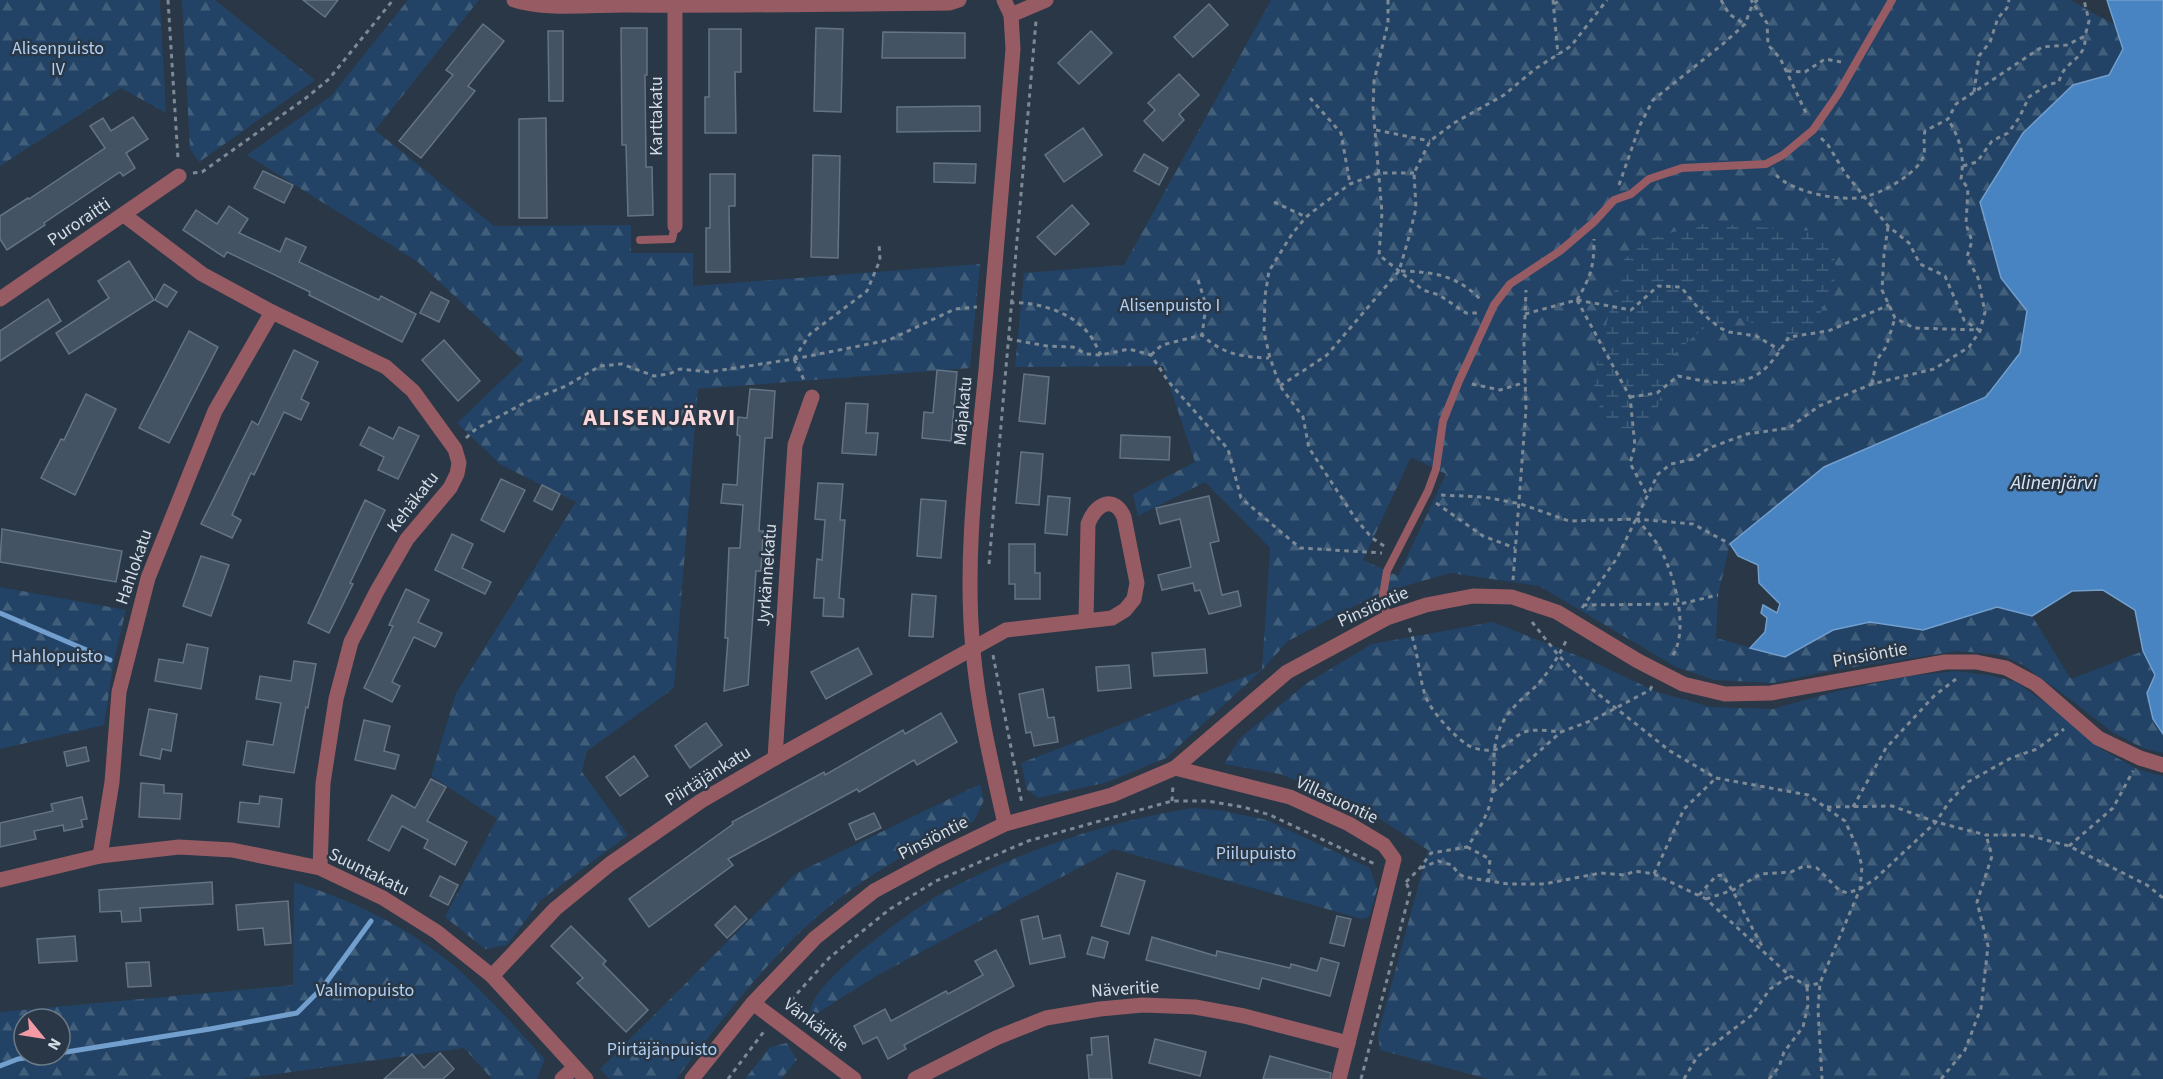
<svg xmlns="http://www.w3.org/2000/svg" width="2163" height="1079" viewBox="0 0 2163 1079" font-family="'Source Sans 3',sans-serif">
  <defs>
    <pattern id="forest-firs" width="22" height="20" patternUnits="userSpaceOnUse" patternTransform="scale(1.5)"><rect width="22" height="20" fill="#224365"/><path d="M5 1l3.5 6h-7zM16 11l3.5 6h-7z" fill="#415e7b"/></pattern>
    <pattern id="wetland-marsh" width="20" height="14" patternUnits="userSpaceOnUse" patternTransform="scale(1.5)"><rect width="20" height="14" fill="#224365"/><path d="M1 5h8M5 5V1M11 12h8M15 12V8" fill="none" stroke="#415e7b"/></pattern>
  </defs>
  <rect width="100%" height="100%" fill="#293746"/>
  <g fill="url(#forest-firs)" fill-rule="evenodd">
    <polygon points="0,0 160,0 166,113 121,88 0,166"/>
    <polygon points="182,0 215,0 315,80 199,162 190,149"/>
    <polygon points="408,0 479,0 375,130 494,226 631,225 631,253 693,253 693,286 980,264 970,368 698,389 674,688 587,751 582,772 628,835 541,900 507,945 485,949 445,917 497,819 431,776 456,693 576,502 501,465 457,423 523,360 418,262 247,155 331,96"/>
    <path d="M1271 0H2070L2115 25 2123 49 2109 75 2073 85 2001 278 2027 311 2020 353 1986 397 1824 467 1730 544 1718 595 1716 638 1785 657 1833 630 1870 622 1923 630 1997 607 2032 616 2071 679 2143 651 2155 675 2153 719 2163 734V753L2143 748 2112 732 2070 699 2023 665 2002 655 1958 651 1834 670 1773 683 1715 680 1676 667 1539 586 1450 573 1378 594 1288 641 1262 670 1166 758 1108 782 1038 798 1027 790 1021 763 1262 670 1270 548 1205 482 1138 516 1133 494 1195 462 1163 366 1015 367 1024 273 1124 265ZM1411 457 1446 474 1398 576 1363 560Z"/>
    <polygon points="0,587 126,610 114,660 104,725 0,749"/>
    <polygon points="1493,622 1598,664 1657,692 1711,707 1773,709 1834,692 1909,676 1956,671 1993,676 2016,682 2058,712 2101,749 2139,770 2163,776 2163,1079 1488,1079 1380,1050 1378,1034 1428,850 1355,803 1280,774 1224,764 1240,738 1307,683 1372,644"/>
    <path d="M980 784 984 800 974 821C905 851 841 890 788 944 747 986 712 1033 676 1079H610L600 1069 795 874Z"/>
    <path d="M1192 808 1219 810 1267 820 1370 868 1377 889 1369 917 1362 919 1114 849 878 975 808 1019C810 1013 811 1007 813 1002 820 986 853 957 867 946 891 927 916 908 942 893 1019 851 1106 822 1192 808Z"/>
    <path d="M294 882C351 900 402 924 448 961 484 990 513 1026 545 1059L537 1079H492L464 1048 241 1079H0V1012L293 985ZM24 1019H60V1055H24Z"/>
    <polygon points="787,1043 797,1060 781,1079 745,1079 770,1047"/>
  </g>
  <polygon fill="url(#wetland-marsh)" points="1705,223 1811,231 1832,245 1837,275 1811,335 1792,339 1740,318 1701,330 1671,357 1652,429 1625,434 1602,416 1593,381 1621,262 1649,239"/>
  <polygon fill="#4884c2" stroke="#729fcd" stroke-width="1.5" points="2107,0 2163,0 2163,734 2153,719 2147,693 2155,675 2143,651 2135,610 2103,590 2072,591 2032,616 1997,607 1923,630 1870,622 1833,630 1785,657 1750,648 1765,632 1767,618 1761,613 1763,605 1777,613 1780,604 1759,583 1758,565 1738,556 1730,544 1824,467 1986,397 2020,353 2027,311 2001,278 1980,202 2023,133 2073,85 2109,75 2123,49"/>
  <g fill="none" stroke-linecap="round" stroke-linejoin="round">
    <g stroke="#729fcd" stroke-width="5">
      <polyline points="0,613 110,660"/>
      <polyline points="60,1053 210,1029 297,1013 323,987 371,921"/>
      <polyline points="0,1066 18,1059 46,1055"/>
    </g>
  </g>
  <g fill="#445363" stroke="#647485" stroke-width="1.5">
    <polygon points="303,0 338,0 325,17"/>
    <polygon points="1209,4 1228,25 1193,57 1174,37"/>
    <polygon points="483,24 504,41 468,86 475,91 421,158 399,141 453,75 446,70"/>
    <polygon points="621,28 647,28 647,75 645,75 646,167 652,167 653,215 628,216 626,145 622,145"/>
    <polygon points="816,28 843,29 841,112 814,111"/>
    <polygon points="709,29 741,29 741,72 735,72 736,133 705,133 705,97 709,97"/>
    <polygon points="548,31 563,31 563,101 549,101"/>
    <polygon points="1091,31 1112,53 1079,84 1058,63"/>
    <polygon points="883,32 965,33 965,58 882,58"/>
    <polygon points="1179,74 1199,95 1179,114 1184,120 1163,141 1144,121 1155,110 1148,103"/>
    <polygon points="980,106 980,131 897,132 897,107"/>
    <polygon points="133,117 148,139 126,153 135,168 123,176 120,172 44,223 45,225 7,250 0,239 0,216 28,198 29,199 105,148 90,126 103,118 111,131"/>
    <polygon points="546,118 547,218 519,218 519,119"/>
    <polygon points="1083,128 1102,155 1064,182 1045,155"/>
    <polygon points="1144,154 1168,168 1159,185 1134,171"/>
    <polygon points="813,155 840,156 838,258 811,257"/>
    <polygon points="934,163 976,164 975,183 934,182"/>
    <polygon points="263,171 293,185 284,203 254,188"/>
    <polygon points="710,174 735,174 735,206 729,206 730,272 706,272 706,228 710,228"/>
    <polygon points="1072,205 1089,224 1055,255 1037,237"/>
    <polygon points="229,206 248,219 239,233 280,252 286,238 306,247 299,262 379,300 381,296 416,314 402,342 309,295 310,292 227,252 224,257 183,230 196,210 217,224"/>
    <polygon points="129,261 154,300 69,354 56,333 109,298 98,281"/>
    <polygon points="164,284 177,292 167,307 155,300"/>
    <polygon points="431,292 449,301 439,322 420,313"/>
    <polygon points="48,299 61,321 0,361 0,331"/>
    <polygon points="189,331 218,347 169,443 139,428"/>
    <polygon points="444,340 480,381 458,401 422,360"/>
    <polygon points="294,350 318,362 301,399 309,403 301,420 284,412 254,475 251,473 232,515 241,520 232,538 201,524 252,421 258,425"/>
    <polygon points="937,370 957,372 951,441 922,438 924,412 933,413"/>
    <polygon points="1024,374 1049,377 1045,424 1019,421"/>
    <polygon points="750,389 775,391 772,438 765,438 759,531 763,531 761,571 756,571 748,685 724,691 728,638 725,638 729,548 740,548 743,505 721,503 723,484 737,485 740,436 737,435 738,417 747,418"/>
    <polygon points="86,394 116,409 75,495 41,478 61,439 64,440"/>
    <polygon points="846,403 868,404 866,433 878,433 876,455 842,453"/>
    <polygon points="369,427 393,439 399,427 419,436 398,479 378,470 384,457 360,445"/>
    <polygon points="1121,435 1170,437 1169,460 1120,458"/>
    <polygon points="1021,452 1043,454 1039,505 1016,503"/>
    <polygon points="501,479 525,490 504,532 481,520"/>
    <polygon points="818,483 843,484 840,520 845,520 839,598 844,599 843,617 823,616 824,598 814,598 817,559 822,560 825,520 815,519"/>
    <polygon points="542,485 560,494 552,510 534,501"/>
    <polygon points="1048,496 1070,498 1067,535 1045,533"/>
    <polygon points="1209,496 1219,541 1210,543 1222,595 1238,591 1241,606 1209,614 1200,590 1195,591 1193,583 1162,590 1158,575 1191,567 1180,519 1160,524 1156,508"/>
    <polygon points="921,499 946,501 941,558 917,556"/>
    <polygon points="365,500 385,510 350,583 353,584 329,633 308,623"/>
    <polygon points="2,529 122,551 116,582 0,562"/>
    <polygon points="452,534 473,544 462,568 491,582 485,594 435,570"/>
    <polygon points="1009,544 1035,544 1035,573 1040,573 1040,599 1015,599 1015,584 1009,584"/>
    <polygon points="201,556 229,565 211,616 183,606"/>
    <polygon points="406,589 429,600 418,622 442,633 435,647 414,637 392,682 400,686 392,702 364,688 393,626 389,625"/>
    <polygon points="912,594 936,596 933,637 909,636"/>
    <polygon points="187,644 208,648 201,689 155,681 159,659 183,663"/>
    <polygon points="858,648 872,674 826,699 811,672"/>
    <polygon points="1205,649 1207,673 1154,676 1152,653"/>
    <polygon points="294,661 316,664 308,708 306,707 294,773 243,765 247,741 273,745 281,703 256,699 260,676 291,681"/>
    <polygon points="1129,665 1131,688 1098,691 1096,667"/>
    <polygon points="1043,689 1048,718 1054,717 1058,742 1034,746 1031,732 1026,733 1019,694"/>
    <polygon points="149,709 177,714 171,751 162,749 160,759 140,755"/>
    <polygon points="941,713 957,742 917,765 914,760 859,792 857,789 728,859 733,865 649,927 629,899 733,824 732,822 824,772 825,775 903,730 905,734"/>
    <polygon points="364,720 390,726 384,751 399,755 395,769 355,760"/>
    <polygon points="706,723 722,745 690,768 675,746"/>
    <polygon points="86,747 89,761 67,766 64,752"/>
    <polygon points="634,756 648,776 620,796 606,777"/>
    <polygon points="431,779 446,787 427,821 467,842 455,865 424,848 428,840 402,826 389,851 368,840 392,795 415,808"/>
    <polygon points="141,783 164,785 164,793 182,794 180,819 139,817"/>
    <polygon points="260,796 282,799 279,827 238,822 240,802 259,804"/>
    <polygon points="82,797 87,819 81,820 83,827 64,831 63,825 34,831 36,839 0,847 0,823 53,811 51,804"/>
    <polygon points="874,813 881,828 856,840 849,824"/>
    <polygon points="1117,873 1145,881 1129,934 1101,926"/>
    <polygon points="440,876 458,885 448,905 430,896"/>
    <polygon points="212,882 213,904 140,908 141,921 122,922 121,911 100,912 99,890"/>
    <polygon points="288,901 291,943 265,945 263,928 238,930 236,905"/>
    <polygon points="735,906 747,919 727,938 715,925"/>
    <polygon points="1038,916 1043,939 1060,935 1065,957 1030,964 1021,920"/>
    <polygon points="1337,916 1351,919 1344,946 1330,943"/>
    <polygon points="571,926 606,961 603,964 648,1010 626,1032 577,983 583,978 551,946"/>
    <polygon points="75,936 77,961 39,963 37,939"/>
    <polygon points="1092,937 1108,942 1104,958 1087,954"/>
    <polygon points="1152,937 1216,956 1217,951 1290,968 1291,964 1317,971 1321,958 1339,963 1330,996 1262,978 1259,989 1146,960"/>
    <polygon points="996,950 1014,986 904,1045 906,1049 888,1059 877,1037 863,1044 854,1026 885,1009 891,1021 946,991 948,994 983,975 975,961"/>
    <polygon points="149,962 151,986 128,987 126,963"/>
    <polygon points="1108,1036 1112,1079 1089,1079 1087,1055 1092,1055 1091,1038"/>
    <polygon points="1155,1039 1206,1052 1200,1076 1149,1063"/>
    <polygon points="440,1053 454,1069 443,1079 384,1079 412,1054 424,1068"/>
    <polygon points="1270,1056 1331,1073 1330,1079 1263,1079"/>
  </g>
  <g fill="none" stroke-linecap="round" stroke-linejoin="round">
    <g stroke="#7d8995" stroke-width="3" stroke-dasharray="4.5 4.5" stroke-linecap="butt">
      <polyline points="168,0 178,159"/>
      <polyline points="1388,0 1388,23 1374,81 1373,107 1382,213 1379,255 1423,290 1439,295 1466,313 1477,313"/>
      <polyline points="1553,0 1558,55"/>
      <polyline points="1721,0 1729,14 1744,24"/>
      <polyline points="1758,0 1753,3 1767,23 1768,45 1780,58 1807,115"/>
      <polyline points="1554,4 1560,0"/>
      <polyline points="1787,71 1805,72 1825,59 1841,62"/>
      <polyline points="1974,92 1979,56 1990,42 1998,18 2007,8 2009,0"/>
      <polyline points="1310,98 1341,133 1350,184"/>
      <polyline points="1376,130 1430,141"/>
      <polyline points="1821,138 1828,145 1845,173 1888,226 1909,243 1920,264 1945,276 1964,320 1980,331"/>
      <path d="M1963 166 1977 162 1992 141 2008 133 2019 118 2029 97 2047 85 2059 82C2063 60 2087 61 2085 36"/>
      <polyline points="193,173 202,172 306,98 329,79 393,0"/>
      <path d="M1776 175C1792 192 1841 202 1864 197 1884 192 1908 178 1920 163 1928 152 1922 142 1925 131L1948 119 1956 104 2042 47 2067 45 2085 36 2089 21 2084 0"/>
      <polyline points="1619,185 1640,125 1653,100 1724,43 1745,24 1753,3 1751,0"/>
      <polyline points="1274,202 1306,217"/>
      <polyline points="1888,227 1884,254 1882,290 1895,318 1914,328 1978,330"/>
      <path d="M1401 271C1434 272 1457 275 1481 300"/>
      <polyline points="1198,280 1206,305 1202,335"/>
      <polyline points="1577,300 1630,397 1635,446 1630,463 1647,495"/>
      <path d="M1577 300C1591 276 1594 267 1594 239"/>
      <path d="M1010 303C1036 301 1072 312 1089 334 1094 340 1097 348 1101 355"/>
      <polyline points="1525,314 1577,300 1631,310 1658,286 1681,287 1703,314 1720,328 1729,332 1756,336 1780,350"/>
      <polyline points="1008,339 1047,346 1073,347 1086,354 1101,355 1129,349 1151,355 1168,381 1228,449 1241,498 1300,548 1382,553"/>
      <path d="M1151 355 1162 345 1202 335C1222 354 1242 357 1269 358"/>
      <polyline points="794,359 810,334 867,291 880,260 879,242"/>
      <polyline points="794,359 805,382"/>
      <polyline points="1472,384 1500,390 1526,382"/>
      <polyline points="1872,384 1876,361 1886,347 1895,318"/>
      <polyline points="1280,386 1327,355 1399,271 1409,237 1416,208 1414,173 1430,141 1454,123 1504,95 1535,69 1571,46 1607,0"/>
      <path d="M1630 397 1657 393 1678 376C1703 381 1734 389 1758 374 1770 367 1781 349 1789 337L1828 331 1889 305"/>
      <polyline points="466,438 476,429 526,402 566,386 600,366 622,364 654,376 669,374 680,369 709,372 794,359 889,340 955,309 977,307"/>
      <polyline points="1441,495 1484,497 1521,504 1569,521 1636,519 1693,524 1730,544"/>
      <polyline points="1436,503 1483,536 1515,548"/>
      <path d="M1637 519C1644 528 1652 536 1658 545 1674 572 1691 631 1671 658"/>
      <polyline points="1384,546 1372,538 1355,518 1309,448 1303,417 1280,386 1270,358 1264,332 1265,296 1269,271 1292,234 1306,217 1324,203 1350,184 1379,173 1414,173"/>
      <polyline points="989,564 1036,21"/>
      <polyline points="1513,580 1526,409 1524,344 1526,290"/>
      <polyline points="1583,605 1680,604 1718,595"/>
      <path d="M1582 608 1617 558 1658 474 1671 464 1693 459 1709 448 1747 434 1789 428 1819 406 1872 384 1934 369 1969 347 1980 331 1985 312 1978 278 1967 257 1972 241 1966 224 1968 188 1961 179C1965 155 1960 139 1948 119"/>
      <polyline points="1532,622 1559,656 1593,690 1670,751 1716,778 1808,795 1845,821 1856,845 1862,866 1860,889 1820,983 1818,1009 1822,1079"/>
      <path d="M1409 628C1418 649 1418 672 1425 695 1429 709 1454 736 1466 744 1473 749 1484 751 1492 750 1507 749 1514 734 1528 731 1538 729 1551 731 1561 732"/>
      <polyline points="993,655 1022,804"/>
      <polyline points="1493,792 1561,732 1593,720 1650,690 1652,686"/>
      <polyline points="1172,801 1173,785"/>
      <polyline points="1827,807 1892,806 1936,822 1986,835 2027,835 2069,846 2147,885 2163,898"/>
      <polyline points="1853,807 1886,748 1934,696 1956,679"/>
      <polyline points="2069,846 2113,808 2133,771"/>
      <polyline points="1467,847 1490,859 1488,882"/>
      <polyline points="1421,868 1438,861 1452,865 1458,873 1464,877 1508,884 1544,884 1601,873 1625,875 1635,871 1654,874 1706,899 1790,976 1807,986 1820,983"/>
      <polyline points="1654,874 1684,809 1716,778"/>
      <path d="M1406 882 1420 868 1431 853 1467 847C1478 832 1492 808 1493 789 1495 767 1491 746 1501 726 1508 710 1522 699 1534 688 1548 674 1559 656 1567 639"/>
      <path d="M1699 895 1716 876 1722 875C1739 898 1749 925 1764 949"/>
      <polyline points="1706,899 1733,890 1761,874 1791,872 1804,866 1817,868 1839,890 1847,893 1860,889 1875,879 1936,822 1949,802 1968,782 2011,758 2037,749 2064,729"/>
      <polyline points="785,1007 829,958 890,909 936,881 1028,841 1172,801 1207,801 1243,807 1270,815 1377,865"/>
      <polyline points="728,1079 765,1030"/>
      <polyline points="1361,1079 1410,892 1406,882"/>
      <polyline points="1684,1079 1697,1057 1752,1015 1770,989 1790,976"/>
      <polyline points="1769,1079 1779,1067 1784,1052 1803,1027 1808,1005 1807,986"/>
      <polyline points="1941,1079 1965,1050 1981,1008 1988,946 1977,902 1992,856 1986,835"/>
    </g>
    <g stroke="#965b63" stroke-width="8">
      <polyline points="640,240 672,239 675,226"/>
      <polyline points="1387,618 1383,595 1387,571 1428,491 1436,469 1443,421 1459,381 1494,305 1510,284 1560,251 1594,222 1614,200 1631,194 1649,179 1682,168 1766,164 1783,155 1813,130 1838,94 1892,0"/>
    </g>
    <g stroke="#965b63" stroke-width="15">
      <path d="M514 0C542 10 593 5 624 5 733 6 841 4 950 3L959 0"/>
      <polyline points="675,6 675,226"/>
      <polyline points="1011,15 1046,0"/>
      <polyline points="124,215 202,274 272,312 386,367 413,391 455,449 459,463 457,474 450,488 407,539 377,591 351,642 336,699 323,783 320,868"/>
      <polyline points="0,299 179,176"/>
      <polyline points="775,758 795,445 812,397"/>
      <polyline points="1175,768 1287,672 1387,618 1426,605 1473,596 1512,597 1557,612 1638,661 1683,684 1725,694 1771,693 1945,662 1976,662 2006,668 2036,684 2098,738 2140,758 2163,765"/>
      <polyline points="100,856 112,782 119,692 148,578 215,411 272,312"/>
      <polyline points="0,880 100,856 179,847 232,850 320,868 383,898 437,932 492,976 586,1079"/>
      <path d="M492 976 555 909 610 864 701 801 775 758 1006 630 1112 618 1125 610 1134 599 1137 583 1124 517C1114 494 1095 504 1088 524L1086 621"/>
      <polyline points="753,1003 854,1079"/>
      <polyline points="562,1079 575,1067"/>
      <polyline points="915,1079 996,1038 1046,1018 1100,1009 1143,1005 1195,1007 1244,1016 1348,1043"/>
    </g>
    <g stroke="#965b63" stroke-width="15">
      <path d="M1004 0 1011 15 1013 49C1004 156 996 263 986 370 977 462 964 557 973 650 978 709 992 766 1005 824"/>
      <polyline points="692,1079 753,1003 815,938 874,891 937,857 1005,824 1112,795 1175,768 1290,797 1349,824 1384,845 1394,859 1339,1079"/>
    </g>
  </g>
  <g text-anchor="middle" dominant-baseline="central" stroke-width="5" stroke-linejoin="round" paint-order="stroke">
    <g font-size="18" fill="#b1cff1" stroke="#293746">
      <text x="58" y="48">Alisenpuisto<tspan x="58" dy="21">IV</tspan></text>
      <text x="1170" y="305">Alisenpuisto I</text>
      <text x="57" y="656">Hahlopuisto</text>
      <text x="1256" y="853">Piilupuisto</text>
      <text x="365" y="990">Valimopuisto</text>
      <text x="662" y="1049">Piirtäjänpuisto</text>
    </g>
    <g font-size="18" fill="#d4dde6" stroke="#293746">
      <text transform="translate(656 116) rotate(-90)">Karttakatu</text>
      <text transform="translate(79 222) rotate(-34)">Puroraitti</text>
      <text transform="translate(963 411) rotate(-85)">Majakatu</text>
      <text transform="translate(413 502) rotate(-52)">Kehäkatu</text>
      <text transform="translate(134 567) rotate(-71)">Hahlokatu</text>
      <text transform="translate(767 575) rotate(-86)">Jyrkännekatu</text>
      <text transform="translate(1373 607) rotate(-24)">Pinsiöntie</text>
      <text transform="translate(1870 655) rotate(-10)">Pinsiöntie</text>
      <text transform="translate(708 776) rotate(-32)">Piirtäjänkatu</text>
      <text transform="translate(1337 800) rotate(25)">Villasuontie</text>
      <text transform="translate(933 838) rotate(-27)">Pinsiöntie</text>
      <text transform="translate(369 872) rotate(26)">Suuntakatu</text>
      <text transform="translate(1125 989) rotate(-4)">Näveritie</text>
      <text transform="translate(816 1025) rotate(37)">Vänkäritie</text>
    </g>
    <g font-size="20" font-style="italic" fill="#d6e6f7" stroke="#293746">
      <text x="2054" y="483">Alinenjärvi</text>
    </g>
    <g font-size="24" font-weight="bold" letter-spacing="1.5" fill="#fad7da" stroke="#293746">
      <text x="660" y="417">ALISENJÄRVI</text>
    </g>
  </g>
  <g transform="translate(42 1037) rotate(120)"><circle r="28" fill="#293746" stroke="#6d7986" stroke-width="1.5"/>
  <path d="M0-4.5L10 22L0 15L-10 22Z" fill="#f49aa5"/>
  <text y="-9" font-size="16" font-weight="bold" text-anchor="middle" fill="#d4dde6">N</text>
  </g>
</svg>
